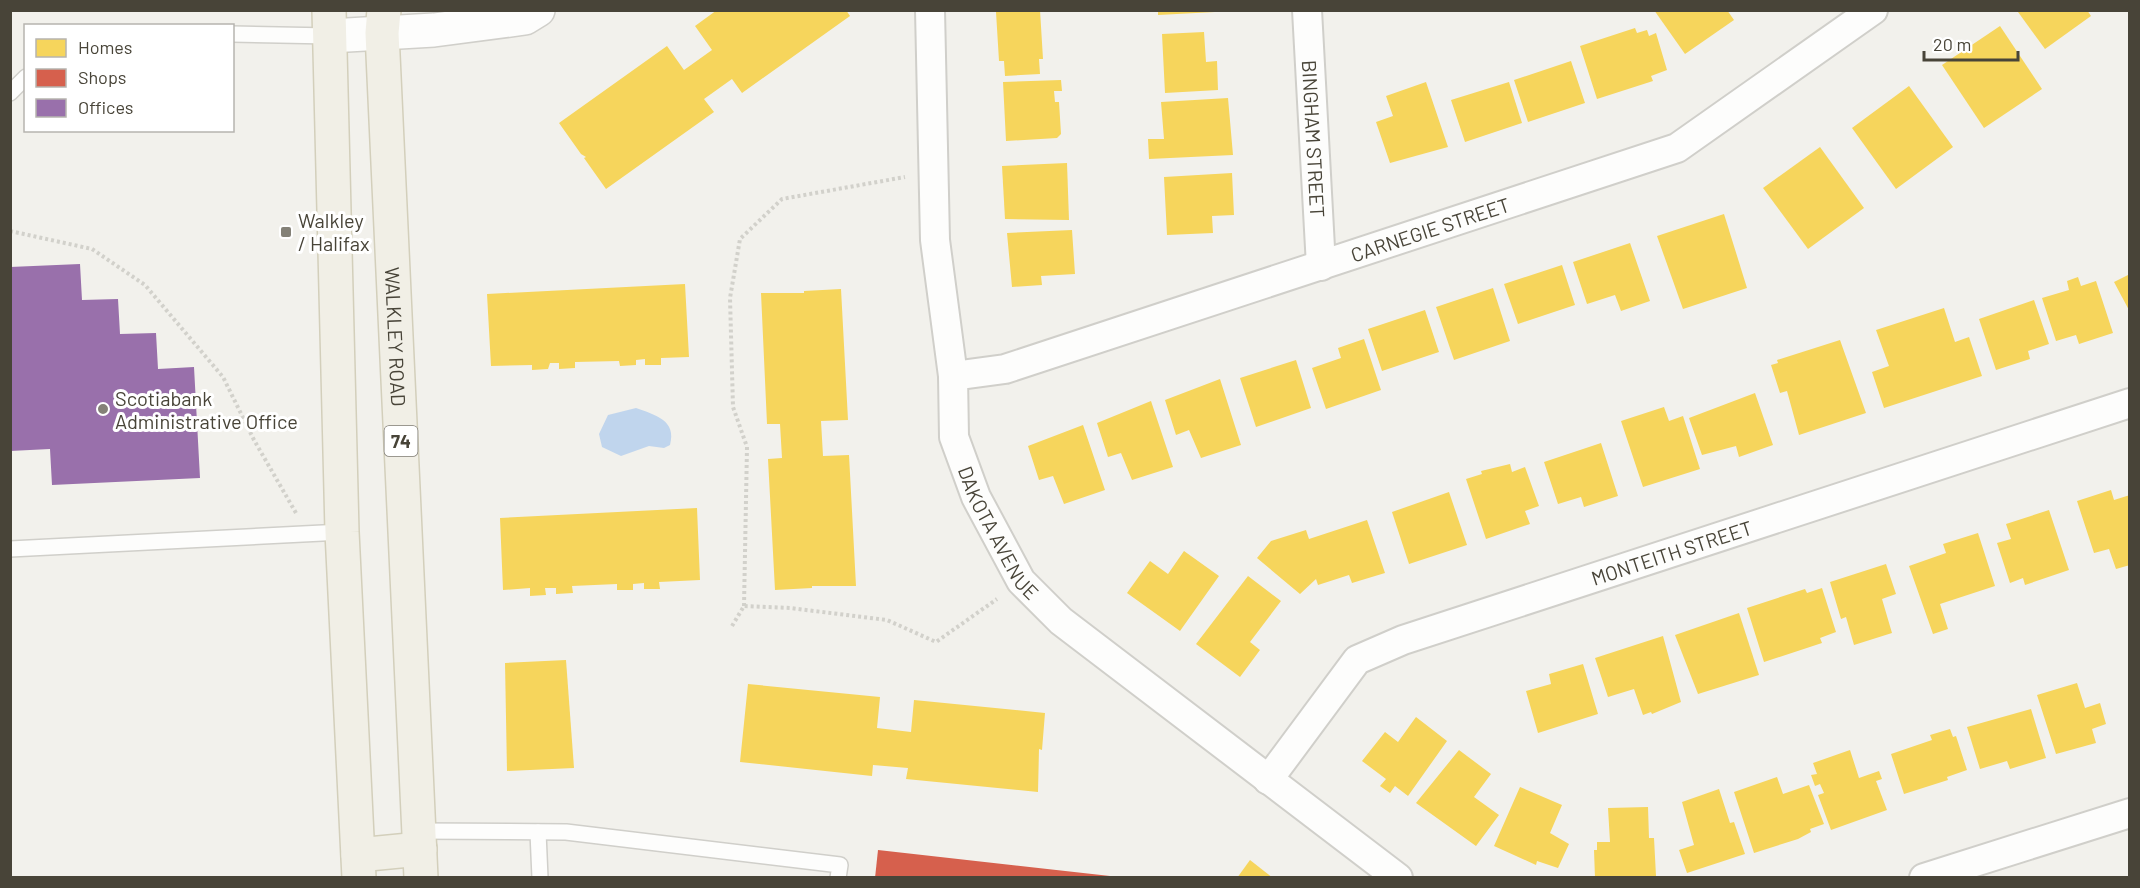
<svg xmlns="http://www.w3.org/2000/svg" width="2140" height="888" viewBox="0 0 2140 888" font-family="Barlow,sans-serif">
  <rect width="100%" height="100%" fill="#f2f1ec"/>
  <path fill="#c0d5ed" d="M636 408C655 415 677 420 670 445L664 448 649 446 621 456 602 447 599 434 608 415Z"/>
  <g fill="#f6d55c">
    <polygon points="717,10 846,10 850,16 742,93 732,79 704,99 714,112 606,189 584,158 586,157 581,154 559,123 667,46 684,70 712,50 695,26"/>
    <polygon points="1040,10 1043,59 1039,59 1040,74 1005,76 1004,61 999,61 996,12"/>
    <polygon points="1158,10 1215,10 1215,12 1158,15"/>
    <polygon points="1654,10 1727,10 1734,20 1685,54"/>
    <polygon points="2020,10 2087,10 2091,16 2045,49 2018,12"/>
    <polygon points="2000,26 2042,89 1984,128 1942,65"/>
    <polygon points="1635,28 1637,33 1647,30 1649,36 1656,33 1667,70 1651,76 1653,81 1597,99 1580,46"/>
    <polygon points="1204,32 1206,62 1217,61 1218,90 1165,93 1162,34"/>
    <polygon points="1571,61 1585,103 1528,122 1514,80"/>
    <polygon points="1061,80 1062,91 1054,91 1055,102 1059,102 1061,134 1057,138 1006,141 1003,82"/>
    <polygon points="1426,82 1448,147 1390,163 1376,122 1393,116 1386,96"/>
    <polygon points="1509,82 1522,123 1465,142 1451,100"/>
    <polygon points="1909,86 1953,147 1896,189 1852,128"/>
    <polygon points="1228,98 1233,155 1149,159 1148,139 1164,139 1161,102"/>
    <polygon points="1820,147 1864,208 1808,249 1763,188"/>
    <polygon points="1067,163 1069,220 1005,219 1002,166"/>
    <polygon points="1232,173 1234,215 1212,216 1213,233 1167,235 1164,177"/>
    <polygon points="1724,214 1747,288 1683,309 1657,236"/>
    <polygon points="1072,230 1075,274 1041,276 1042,285 1012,287 1007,233"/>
    <polygon points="1630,243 1650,301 1621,311 1615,295 1587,304 1573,262"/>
    <polygon points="1562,265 1575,305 1518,324 1504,284"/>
    <polygon points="2130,274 2130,312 2114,282"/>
    <polygon points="2078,277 2081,286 2096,281 2113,333 2079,344 2076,335 2056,341 2042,298 2069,290 2067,281"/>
    <polygon points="685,284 689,357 661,358 661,365 645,365 645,359 636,360 636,365 620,366 619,361 575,362 575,368 559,369 559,363 550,363 548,369 532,370 532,365 491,366 487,294"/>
    <polygon points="1493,288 1510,341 1454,360 1436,307"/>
    <polygon points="841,289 848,420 821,421 823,456 849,455 856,586 812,586 812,588 775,590 768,459 782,458 780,424 767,424 761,293 804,293 804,291"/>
    <polygon points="2034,300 2049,344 2028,351 2030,359 1996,370 1979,319"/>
    <polygon points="1944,308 1955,342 1969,337 1982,376 1884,408 1872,372 1889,366 1876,330"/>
    <polygon points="1425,310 1439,352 1382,371 1368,329"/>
    <polygon points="1364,339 1381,390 1326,409 1312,368 1341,358 1338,348"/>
    <polygon points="1840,340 1866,413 1799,435 1787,391 1780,393 1771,365 1778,363 1777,360"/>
    <polygon points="1296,360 1311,408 1256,427 1240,378"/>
    <polygon points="1220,379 1241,445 1201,458 1189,430 1176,435 1165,400"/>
    <polygon points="1755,393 1773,445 1739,457 1736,446 1702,455 1689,418"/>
    <polygon points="1151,401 1173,467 1132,480 1121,453 1108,457 1097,423"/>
    <polygon points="1664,407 1669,421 1683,416 1700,469 1643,487 1621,421"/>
    <polygon points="1083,425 1105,490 1064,504 1053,476 1039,480 1028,446"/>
    <polygon points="1601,443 1618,496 1584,507 1581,497 1558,504 1544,462"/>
    <polygon points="1510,464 1512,472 1525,467 1539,506 1525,511 1530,524 1486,539 1466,479 1482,474 1481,471"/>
    <polygon points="2111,490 2114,500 2130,495 2130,565 2116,569 2109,549 2094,553 2077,501"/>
    <polygon points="1449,492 1467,545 1409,564 1392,512"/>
    <polygon points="697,508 700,580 659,582 660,589 644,589 644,583 633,584 633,590 617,590 617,584 572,586 573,593 556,594 556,588 545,588 546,595 530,596 530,588 503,590 500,518"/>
    <polygon points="2049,510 2069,570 2025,585 2023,578 2010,583 1997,543 2011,539 2006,524"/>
    <polygon points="1367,520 1385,573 1352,583 1349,575 1318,585 1316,579 1300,594 1257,558 1271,541 1306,530 1309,539"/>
    <polygon points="1978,533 1995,586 1940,604 1948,629 1933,634 1909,566 1946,553 1943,544"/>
    <polygon points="1184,551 1219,576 1180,631 1127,593 1150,561 1168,574"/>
    <polygon points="1886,564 1896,594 1882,599 1892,633 1854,645 1846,617 1841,619 1830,582"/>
    <polygon points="1248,576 1281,601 1250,642 1260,650 1240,677 1196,644"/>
    <polygon points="1822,588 1836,632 1820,638 1822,643 1764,662 1747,608 1805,589 1807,593"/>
    <polygon points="1739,613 1759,675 1698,694 1675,635"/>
    <polygon points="1663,636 1681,702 1652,714 1651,712 1643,715 1634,689 1608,697 1595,658"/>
    <polygon points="566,660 574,768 507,771 505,663"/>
    <polygon points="1583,664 1598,714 1538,733 1526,691 1551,684 1549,674"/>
    <polygon points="2077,683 2085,708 2100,703 2106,724 2092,729 2096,743 2056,754 2037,695"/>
    <polygon points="748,684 880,697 877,728 911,732 914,700 1045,713 1042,750 1039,749 1038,792 906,779 908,768 873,765 872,776 740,762"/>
    <polygon points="2031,709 2046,758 2010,769 2007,761 1980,769 1967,727"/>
    <polygon points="1416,717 1447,741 1408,796 1395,786 1390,793 1380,786 1386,779 1362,761 1385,732 1398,742"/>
    <polygon points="1950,729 1953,737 1956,736 1967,770 1947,777 1948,780 1904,794 1891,754 1932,740 1930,735"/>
    <polygon points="1459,750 1491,774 1474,797 1499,815 1476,846 1416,803"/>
    <polygon points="1850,750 1859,778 1879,771 1882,779 1876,781 1887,810 1831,830 1818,795 1824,793 1820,784 1815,786 1811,775 1817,774 1813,763"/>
    <polygon points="1777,777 1783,794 1809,785 1824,824 1810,829 1811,832 1798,839 1754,853 1734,792"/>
    <polygon points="1520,787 1562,805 1550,833 1569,844 1558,868 1537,861 1536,865 1494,846"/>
    <polygon points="1719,789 1730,823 1734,822 1745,854 1687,873 1679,850 1694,845 1682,802"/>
    <polygon points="1648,807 1649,838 1654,838 1656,876 1595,878 1594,850 1597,850 1597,842 1610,842 1608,808"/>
    <polygon points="1250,860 1273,878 1237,878"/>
  </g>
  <polygon fill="#d6604d" points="878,850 1110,876 1109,878 875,878"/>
  <polygon fill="#9970ab" points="80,264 82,300 118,299 120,334 156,333 158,369 194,367 200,478 52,485 50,449 10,451 10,267"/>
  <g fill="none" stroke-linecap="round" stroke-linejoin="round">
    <g stroke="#d0cfca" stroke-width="18">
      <g id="service">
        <polyline points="232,34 330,36"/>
        <polyline points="10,93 26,77"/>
        <polyline points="10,549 342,532"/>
        <polyline points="419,831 566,832 840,865 838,878"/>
        <polyline points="538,832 540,878"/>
      </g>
    </g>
    <g stroke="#d0cfca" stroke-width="32">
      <g id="minor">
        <path id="s1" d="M930 10 935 240 953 376 954 437 976 497 1021 581 1061 621 1398 878"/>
        <path id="s2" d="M1307 10 1321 266"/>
        <path id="s3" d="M953 376 1005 369 1677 148 1873 10"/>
        <path id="s4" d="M1268 780 1357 660 1403 640 2130 403"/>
        <polyline points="1924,878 2130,813"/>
      </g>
    </g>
    <g stroke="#d0cfca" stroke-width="36">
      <polyline id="tertiary" points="330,36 434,30 525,18 538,10"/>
    </g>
    <g stroke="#d3cfbb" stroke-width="36">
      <g id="primary">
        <polyline points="329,10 342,532 359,878"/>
        <path id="s5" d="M384 10 382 33 421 878"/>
        <polyline points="358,855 420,849"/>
      </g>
    </g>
    <g stroke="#d2d1cb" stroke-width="4" stroke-dasharray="3 3" stroke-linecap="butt">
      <polyline points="10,231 92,249 145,285 223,377 254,440 296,513"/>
      <polyline points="744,606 747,447 733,407 730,298 740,239 782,199 905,177"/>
      <polyline points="732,626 744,606 790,608 887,620 936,642 997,599"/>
    </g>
    <use href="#service" stroke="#fdfdfc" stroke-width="15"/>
    <use href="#minor" stroke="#fdfdfc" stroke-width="28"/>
    <use href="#tertiary" stroke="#fdfdfc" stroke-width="33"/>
    <use href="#primary" stroke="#f1efe6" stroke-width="33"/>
  </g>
  <g fill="#848177" stroke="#fff" stroke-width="2">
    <rect x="280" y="226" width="12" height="12" rx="3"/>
    <circle cx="103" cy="409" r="6"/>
  </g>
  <g text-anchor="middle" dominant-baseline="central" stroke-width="6" stroke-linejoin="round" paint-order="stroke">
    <rect fill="#fff" stroke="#7f7c74" stroke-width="1.5" x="384.5" y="426" width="33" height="30" rx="4.5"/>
    <g font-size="18" font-weight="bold" fill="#484438">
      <text x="401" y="441">74</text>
    </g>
    <g font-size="20" fill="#484438" stroke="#fff">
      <text stroke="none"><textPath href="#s2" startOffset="129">BINGHAM STREET</textPath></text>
      <text stroke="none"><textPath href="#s3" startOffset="500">CARNEGIE STREET</textPath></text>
      <text stroke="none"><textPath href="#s5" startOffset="327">WALKLEY ROAD</textPath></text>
      <text stroke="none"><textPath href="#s1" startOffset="534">DAKOTA AVENUE</textPath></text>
      <text stroke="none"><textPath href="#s4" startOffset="482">MONTEITH STREET</textPath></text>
    </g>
    <g font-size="20" fill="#484438" stroke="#fff" text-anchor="start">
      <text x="298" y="220">Walkley<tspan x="298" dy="23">/ Halifax</tspan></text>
      <text x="115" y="398">Scotiabank<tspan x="115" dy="23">Administrative Office</tspan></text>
    </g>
  </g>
  <rect width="2140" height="888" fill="none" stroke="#484438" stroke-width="24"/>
  <rect x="24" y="24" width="210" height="108" fill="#ffffff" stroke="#b6b4af" stroke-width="1.5"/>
  <rect x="36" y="39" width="30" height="18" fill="#f6d55c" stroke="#b6b4af" stroke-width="1.5"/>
  <text x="78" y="54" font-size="18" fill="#484438">Homes</text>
  <rect x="36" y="69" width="30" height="18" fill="#d6604d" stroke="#b6b4af" stroke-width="1.5"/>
  <text x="78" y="84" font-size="18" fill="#484438">Shops</text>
  <rect x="36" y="99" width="30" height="18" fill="#9970ab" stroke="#b6b4af" stroke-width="1.5"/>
  <text x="78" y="114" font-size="18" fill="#484438">Offices</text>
  <path d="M1924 51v9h94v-9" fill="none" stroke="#484438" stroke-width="3"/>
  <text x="1933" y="51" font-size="18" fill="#484438" stroke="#ffffff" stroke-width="4.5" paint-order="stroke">20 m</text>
</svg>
